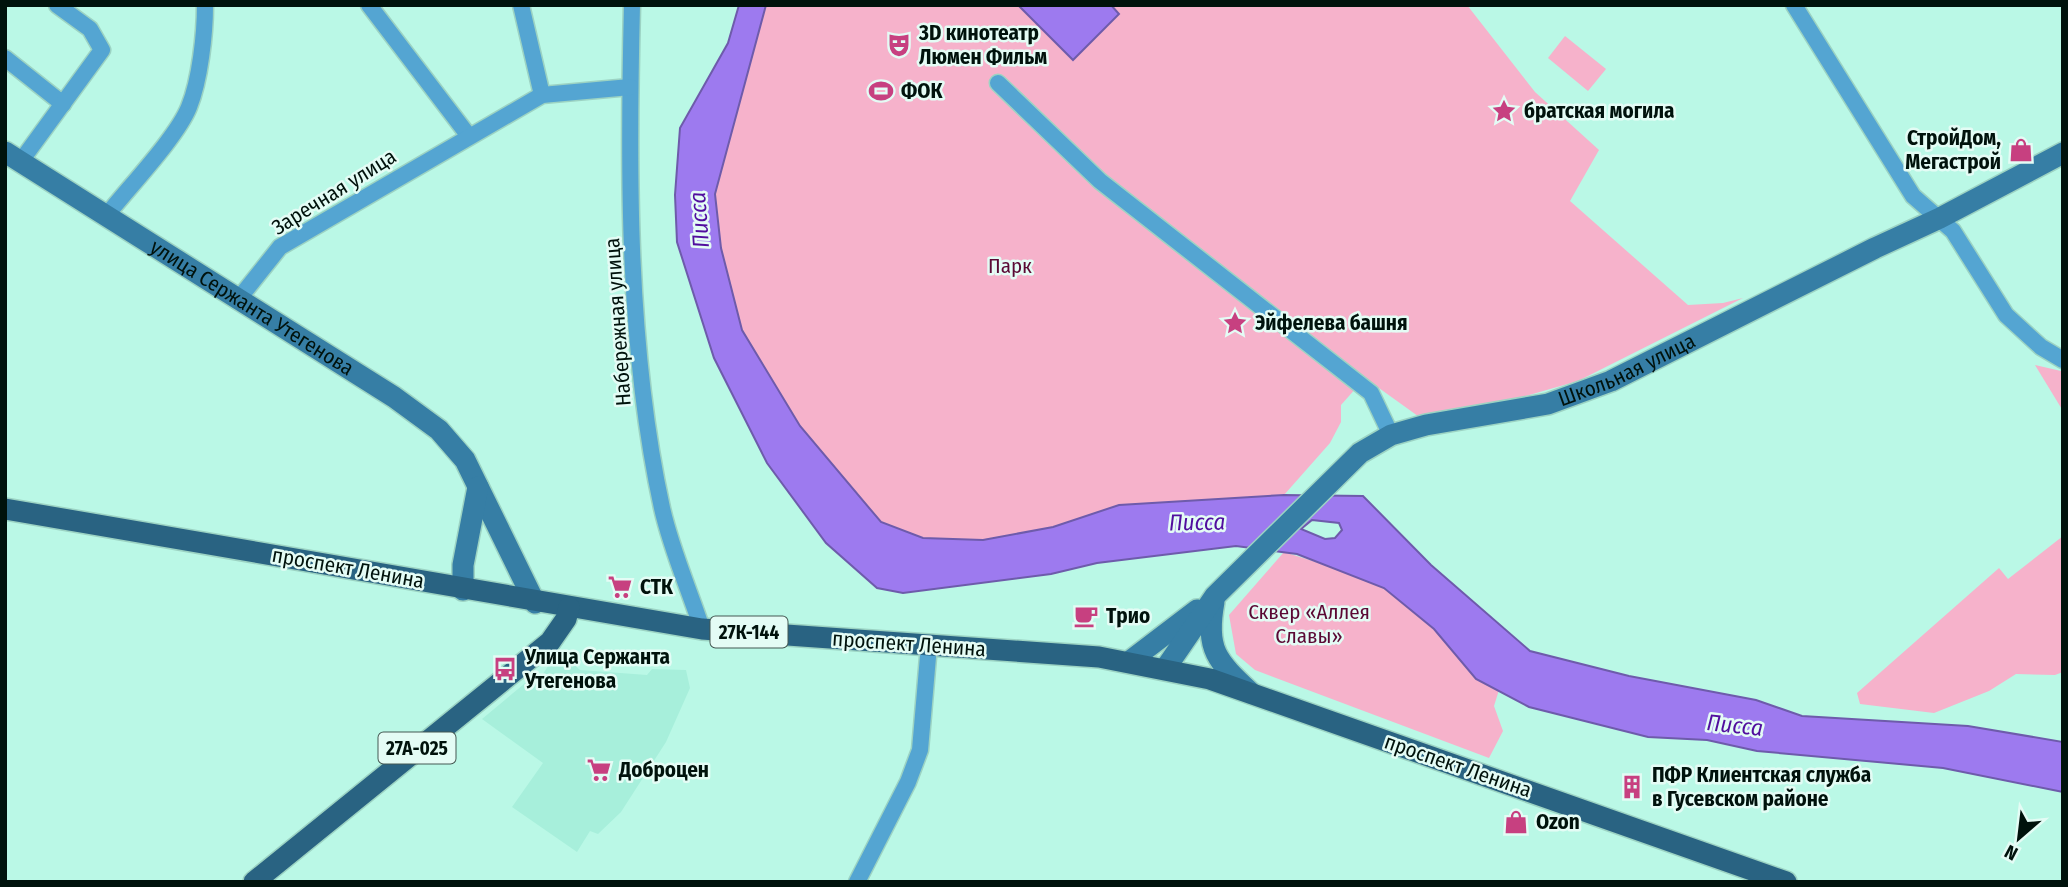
<svg xmlns="http://www.w3.org/2000/svg" width="2068" height="887" viewBox="0 0 2068 887" font-family="'Fira Sans Condensed',sans-serif">
  <rect width="100%" height="100%" fill="#baf8e6"/>
  <polygon fill="#a7efdb" points="552,660 570,661 580,670 647,675 652,669 686,670 690,688 666,742 621,812 598,834 590,831 577,852 512,807 543,763 482,719 536,674 541,677"/>
  <g fill="#f6b2cb">
    <polygon points="766,5 1467,5 1535,92 1599,150 1570,201 1688,305 1723,303 1743,298 1578,381 1429,424 1365,378 1341,405 1341,422 1330,443 1284,495 1119,505 1053,527 983,540 923,538 881,522 800,426 742,330 721,248 715,195"/>
    <polygon points="1565,36 1606,69 1588,91 1548,58"/>
    <polygon points="2035,365 2061,371 2063,411"/>
    <polygon points="2063,536 2063,672 2055,675 2016,674 1989,691 1934,713 1860,704 1857,693 1999,568 2008,579"/>
    <polygon points="1284,552 1345,571 1384,588 1434,629 1476,679 1499,690 1494,706 1503,731 1489,758 1255,670 1236,654 1229,615"/>
  </g>
  <g fill="#9d7aef" stroke="#6e5bab" stroke-width="2" fill-rule="evenodd">
    <path d="M739 5H766L715 194 721 248 742 330 800 426 881 522 923 538 983 540 1053 527 1119 505 1284 495 1363 496 1431 565 1530 651 1629 676 1756 700 1802 716 1968 726 2063 742V792L1943 768 1757 751 1707 740 1648 737 1529 707 1476 679 1434 629 1384 588 1297 554 1236 546 1097 563 1051 574 903 593 877 588 826 543 767 463 714 358 677 242 675 195 680 128 728 43ZM1312 520 1339 523 1342 530 1335 538 1325 539 1301 529Z"/>
    <polygon points="1018,5 1111,5 1119,14 1073,60"/>
  </g>
  <g fill="none" stroke-linecap="round" stroke-linejoin="round">
    <g stroke="#9cd3c3" stroke-width="19">
      <g id="street">
        <polyline points="369,5 468,135"/>
        <polyline points="521,5 542,95"/>
        <path d="M632 5C628 169 627 348 662 508 671 549 689 589 702 629"/>
        <polyline points="1794,5 1913,196 1953,231 2006,315 2041,347 2063,360"/>
        <polyline points="5,58 63,104"/>
        <polyline points="998,83 1100,181 1371,393 1391,435"/>
        <polyline points="21,161 102,50 90,29 57,5"/>
        <path d="M107 215C129 187 177 137 189 107 200 80 205 34 205 5"/>
        <polyline points="237,301 280,247 542,95 630,87"/>
        <polyline points="857,882 908,782 920,750 929,645"/>
      </g>
    </g>
    <g stroke="#9cd3c3" stroke-width="24">
      <g id="secondary">
        <path id="s1" d="M5 152 394 397 439 430 465 460 535 603"/>
        <polyline points="463,590 463,565 478,487"/>
        <path d="M1214 602C1205 650 1217 661 1251 693"/>
        <polyline points="1130,661 1197,610"/>
        <path id="s2" d="M1165 669 1215 596 1360 453 1391 435 1426 425 1548 404 1611 381 1875 248 1940 218 2063 153"/>
      </g>
    </g>
    <g stroke="#9cd3c3" stroke-width="24">
      <g id="primary">
        <polyline points="5,509 702,629 1099,657 1210,679 1786,882"/>
        <polyline points="254,882 550,642 566,619 569,607"/>
      </g>
    </g>
    <use href="#street" stroke="#54a5d2" stroke-width="16"/>
    <use href="#secondary" stroke="#367ea5" stroke-width="21"/>
    <use href="#primary" stroke="#296382" stroke-width="21"/>
  </g>
  <defs>
    <g id="theatre-bare" transform="scale(1.89)"><path d="M-5-5.5Q0-4 5-5.5V0Q5 5 0 6Q-5 5-5 0ZM-3.3-2.5H-1v1.5H-3.3ZM1-2.5H3.3v1.5H1ZM-2.8 1Q0 5.5 2.8 1Z" fill="#c74080" stroke="#e4fcf5" stroke-width="2.5" paint-order="stroke"/></g>
    <g id="stadium-bare" transform="scale(1.89)"><path d="M0-5a6.5 5 0 1 0 0 10a6.5 5 0 1 0 0-10ZM-3.5-1.8h7v3.6h-7Z" fill="#c74080" stroke="#e4fcf5" stroke-width="2.5" paint-order="stroke"/></g>
    <g id="sight-bare" transform="scale(1.89)"><path d="M0-6L1.8-2.2L6-1.7L2.9 1.2L3.7 5.4L0 3.3L-3.7 5.4L-2.9 1.2L-6-1.7L-1.8-2.2Z" fill="#c74080" stroke="#e4fcf5" stroke-width="2.5" paint-order="stroke"/></g>
    <g id="shop-bare" transform="scale(1.89)"><path d="M-5-2.5h2.3a2.7 3.5 0 0 1 5.4 0H5L5.5 6h-11ZM-1.5-2.5h3a1.5 2.3 0 0 0-3 0Z" fill="#c74080" stroke="#e4fcf5" stroke-width="2.5" paint-order="stroke"/></g>
    <g id="supermarket-bare" transform="scale(1.89)"><path d="M-6-5.5h2.5l.6 2H6L4.5 2H-2.5L-4.4-4H-6ZM-1.5 3.2a1.3 1.3 0 1 0 .1 0ZM3 3.2a1.3 1.3 0 1 0 .1 0Z" fill="#c74080" stroke="#e4fcf5" stroke-width="2.5" paint-order="stroke"/></g>
    <g id="cafe-bare" transform="scale(1.89)"><path d="M-5.5-4.5H6V0H3Q3 3.5 0 3.5H-2.5Q-5.5 3.5-5.5 0ZM3-3.2v2h1.7v-2ZM-6 4.5H4V6H-6Z" fill="#c74080" stroke="#e4fcf5" stroke-width="2.5" paint-order="stroke"/></g>
    <g id="bus-bare" transform="scale(1.89)"><path d="M-5-6H5V4H4V6H2V4H-2V6H-4V4H-5ZM-3.5-4V0h7V-4ZM-3.5 1.2v1.5H-2V1.2ZM2 1.2v1.5H3.5V1.2Z" fill="#c74080" stroke="#e4fcf5" stroke-width="2.5" paint-order="stroke"/></g>
    <g id="building-bare" transform="scale(1.89)"><path d="M-4-6H4V6H1V3H-1V6H-4ZM-2.5-4.3h1.7v1.8h-1.7ZM.8-4.3h1.7v1.8H.8ZM-2.5-1h1.7V.8h-1.7ZM.8-1h1.7V.8H.8Z" fill="#c74080" stroke="#e4fcf5" stroke-width="2.5" paint-order="stroke"/></g>
  </defs>
  <g fill-rule="evenodd">
    <use href="#theatre-bare" x="899" y="45"/>
    <use href="#stadium-bare" x="881" y="91"/>
    <use href="#sight-bare" x="1504" y="111"/>
    <use href="#shop-bare" x="2021" y="150"/>
    <use href="#sight-bare" x="1235" y="323"/>
    <use href="#supermarket-bare" x="620" y="587"/>
    <use href="#cafe-bare" x="1086" y="616"/>
    <use href="#bus-bare" x="505" y="669"/>
    <use href="#supermarket-bare" x="599" y="770"/>
    <use href="#building-bare" x="1632" y="787"/>
    <use href="#shop-bare" x="1516" y="822"/>
  </g>
  <g text-anchor="middle" dominant-baseline="central" stroke-width="5" stroke-linejoin="round" paint-order="stroke">
    <g fill="#e4fcf5" stroke="#445852" stroke-width="2">
      <rect x="710.5" y="616.5" width="77" height="31" rx="5"/>
      <rect x="378.5" y="732.5" width="77" height="31" rx="5"/>
    </g>
    <g font-size="19" font-weight="bold" fill="#00120c">
      <text x="749" y="632">27К-144</text>
      <text x="417" y="748">27А-025</text>
    </g>
    <g font-size="21" font-weight="bold" fill="#00120c" stroke="#e4fcf5" text-anchor="start">
      <text x="919" y="33">3D кинотеатр<tspan x="919" dy="24">Люмен Фильм</tspan></text>
      <text x="901" y="91">ФОК</text>
      <text x="1524" y="111">братская могила</text>
      <text x="2001" y="138" text-anchor="end">СтройДом,<tspan x="2001" dy="24">Мегастрой</tspan></text>
      <text x="1255" y="323">Эйфелева башня</text>
      <text x="640" y="587">СТК</text>
      <text x="1106" y="616">Трио</text>
      <text x="525" y="657">Улица Сержанта<tspan x="525" dy="24">Утегенова</tspan></text>
      <text x="619" y="770">Доброцен</text>
      <text x="1652" y="775">ПФР Клиентская служба<tspan x="1652" dy="24">в Гусевском районе</tspan></text>
      <text x="1536" y="822">Ozon</text>
    </g>
    <g font-size="21" fill="#00120c" stroke="#e4fcf5">
      <text transform="translate(334 192) rotate(-32)">Заречная улица</text>
      <text stroke="none"><textPath href="#s1" startOffset="292">улица Сержанта Утегенова</textPath></text>
      <text transform="translate(618 322) rotate(-94)">Набережная улица</text>
      <text stroke="none"><textPath href="#s2" startOffset="574">Школьная улица</textPath></text>
      <text transform="translate(348 568) rotate(10)">проспект Ленина</text>
      <text transform="translate(909 644) rotate(4)">проспект Ленина</text>
      <text transform="translate(1458 766) rotate(19)">проспект Ленина</text>
    </g>
    <g font-size="21" fill="#5b0834" stroke="#e4fcf5">
      <text x="1010" y="266">Парк</text>
      <text x="1309" y="612">Сквер «Аллея<tspan x="1309" dy="24">Славы»</tspan></text>
    </g>
    <g font-size="23" font-style="italic" fill="#510e9e" stroke="#e4fcf5">
      <text transform="translate(699 220) rotate(-94)">Писса</text>
      <text transform="translate(1197 522) rotate(-1)">Писса</text>
      <text transform="translate(1735 725) rotate(6)">Писса</text>
    </g>
  </g>
  <rect width="2068" height="887" fill="none" stroke="#00120c" stroke-width="14"/>
  <g transform="translate(2019 838) rotate(208)" stroke="#e4fcf5" stroke-width="5" paint-order="stroke">
  <path d="M0-5L12 26L0 18L-12 26Z" fill="#00120c"/>
  <text y="-10" font-size="19" font-weight="bold" text-anchor="middle" fill="#00120c">N</text>
  </g>
</svg>
